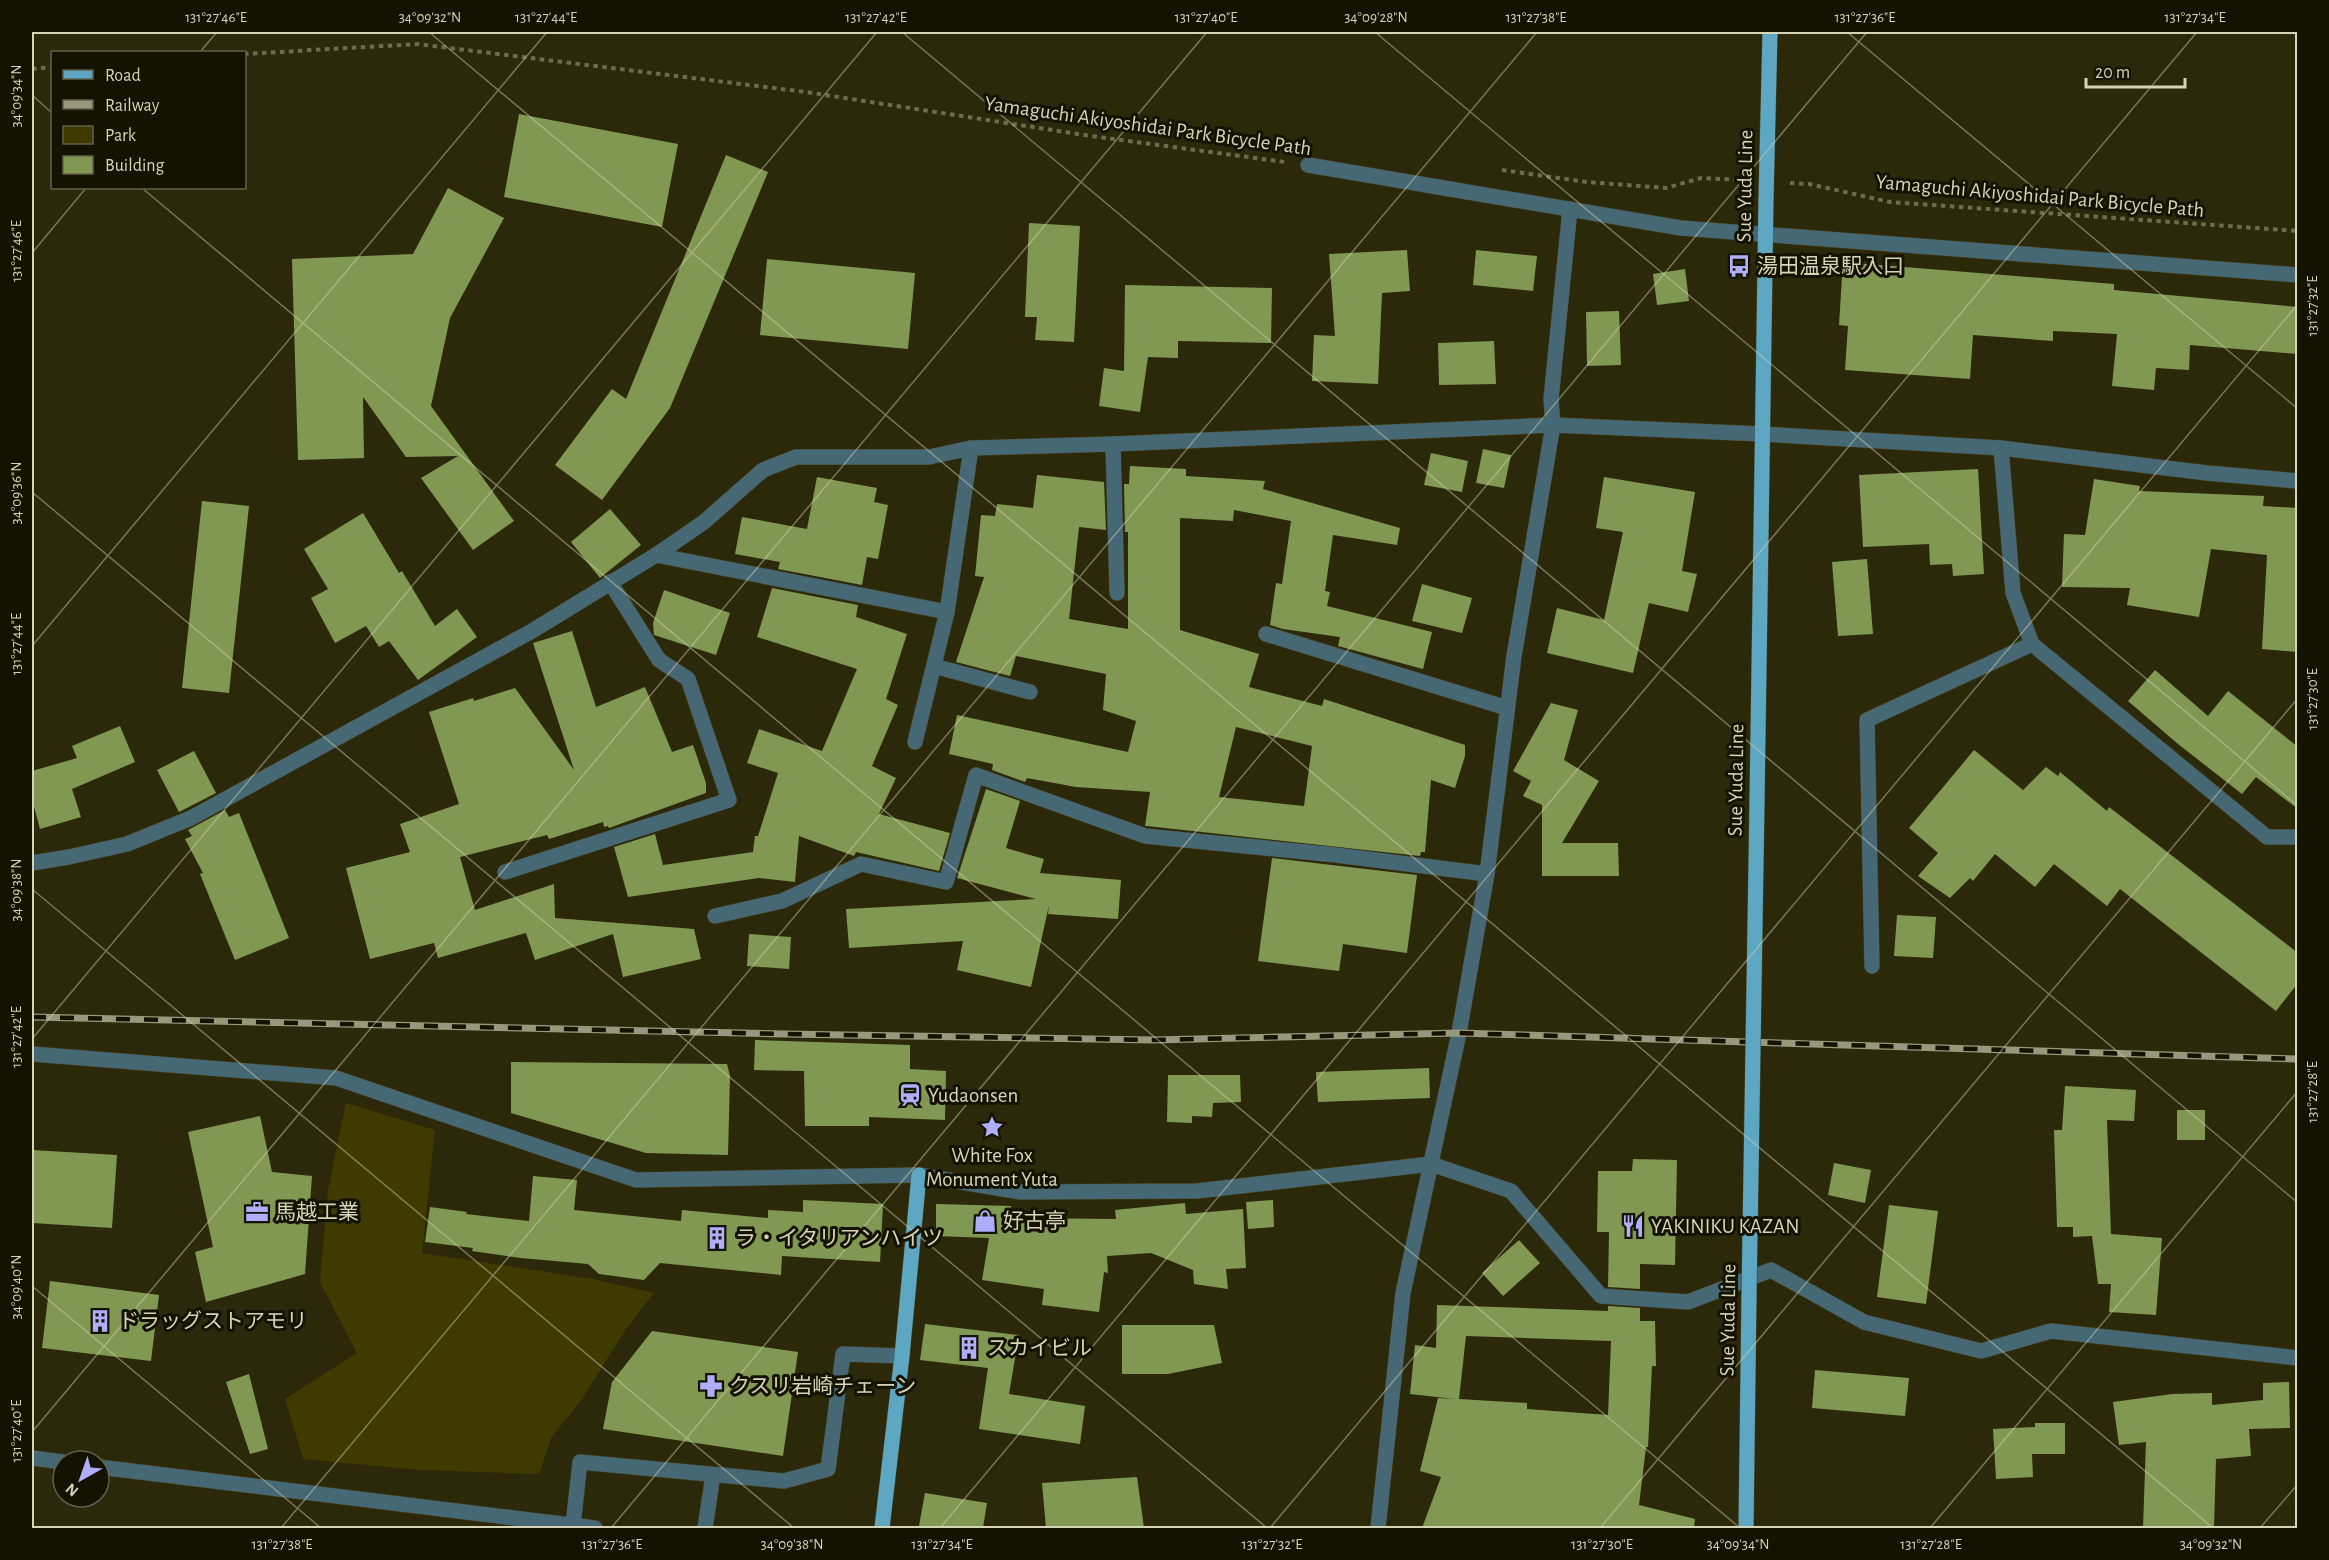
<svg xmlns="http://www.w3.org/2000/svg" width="2329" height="1560" viewBox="0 0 2329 1560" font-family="'Alegreya Sans','Noto Sans JP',sans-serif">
  <rect width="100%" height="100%" fill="#2c290b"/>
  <polygon fill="#3e3a00" points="346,1103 435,1130 422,1253 593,1279 654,1293 625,1330 582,1399 551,1438 539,1474 420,1470 303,1459 285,1399 357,1353 320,1282 328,1190"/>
  <g fill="#819853" fill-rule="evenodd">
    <polygon points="519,114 678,144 662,227 504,197"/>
    <polygon points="726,155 768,172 670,408 602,500 555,465 612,389 626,399"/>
    <polygon points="448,188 504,218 450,318 431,406 514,521 473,550 421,478 458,456 406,457 363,397 364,458 298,460 292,259 413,254"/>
    <polygon points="1029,223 1080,226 1074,342 1035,340 1037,317 1025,317"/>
    <polygon points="1407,250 1410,291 1382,293 1378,384 1312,381 1314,335 1335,336 1329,254"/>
    <polygon points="1476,250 1537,256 1533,291 1473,285"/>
    <polygon points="767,259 915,273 908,349 760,335"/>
    <polygon points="1843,262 2114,284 2114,290 2298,307 2298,354 2190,345 2189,370 2156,368 2154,390 2112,386 2117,334 2053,331 2053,341 1973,335 1970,379 1845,370 1848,326 1839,325"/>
    <polygon points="1685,269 1689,301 1657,305 1653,274"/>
    <polygon points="1125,285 1272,288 1271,343 1178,341 1178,358 1148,357 1140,412 1099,406 1104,368 1124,371"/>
    <polygon points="1619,311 1621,365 1587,366 1586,312"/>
    <polygon points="1494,341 1496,384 1439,385 1438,343"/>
    <polygon points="1483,449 1511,455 1504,488 1476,483"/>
    <polygon points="1431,453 1468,461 1462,492 1424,485"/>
    <path d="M1130 466 1186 469V476L1265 481 1263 489 1400 528 1397 545 1333 535 1325 591 1330 592 1327 606 1432 632 1423 669 1338 646 1340 637 1283 629 1270 625 1276 583 1282 584 1291 521 1234 510 1233 521 1180 518V630L1259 654 1249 687 1322 706 1324 699 1465 745V756L1455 788 1431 780 1425 852H1421L1420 856 1147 826H1145L1150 792 1076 787 1027 778 1025 782 992 770 993 764 949 754 957 715 1128 752 1136 721 1103 710 1106 674 1016 656 1010 676 956 662 984 577 975 576 981 515 995 516 997 504 1033 508 1037 475 1104 482 1106 530 1079 527 1069 619 1128 629V532H1125L1124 484H1129ZM1236 727 1312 746 1304 806 1219 797Z"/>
    <polygon points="1978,469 1984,574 1953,576 1952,564 1930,565 1929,544 1863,547 1859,475"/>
    <polygon points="817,477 877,488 874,502 888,505 878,559 867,557 862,585 778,569 780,562 735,554 742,517 807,529"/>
    <polygon points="1604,477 1695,492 1682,571 1697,574 1688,612 1649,603 1633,673 1547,653 1557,608 1604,620 1623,532 1596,528"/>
    <polygon points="2094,479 2140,486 2139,491 2264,496 2263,506 2298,508 2298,652 2262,649 2267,555 2211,549 2199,617 2127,605 2130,588 2062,587 2064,534 2085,535"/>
    <polygon points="202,501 249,506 229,693 182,688"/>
    <polygon points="610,509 641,545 600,578 571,542"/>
    <polygon points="363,513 399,573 402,571 435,626 457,609 477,637 418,680 389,641 379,647 366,626 335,643 311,598 328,589 304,549"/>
    <polygon points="1867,559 1873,634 1838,636 1832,562"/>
    <polygon points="1422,584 1472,598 1462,633 1412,621"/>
    <polygon points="772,588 858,605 856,617 907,634 886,699 898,705 872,766 896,778 879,814 950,833 939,871 856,852 854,856 799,836 795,882 759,878 628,897 614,847 655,834 663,865 753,852 755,836 758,836 778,773 747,763 759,729 822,751 857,669 757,637"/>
    <polygon points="664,590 730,613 716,655 654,635 653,623"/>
    <polygon points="572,631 596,707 645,687 672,752 693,745 706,783 706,793 609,828 608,826 604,827 603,822 549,839 547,835 460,857 475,910 554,884 555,918 694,929 701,959 623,977 613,934 535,960 526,933 438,958 434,943 370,959 346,868 410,852 400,824 459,804 429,712 473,698 474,701 515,688 574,770 533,643"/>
    <polygon points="2155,670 2208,716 2228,691 2298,747 2298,809 2256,777 2242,794 2178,744 2128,701"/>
    <polygon points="1551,703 1578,710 1564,760 1599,781 1562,843 1618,843 1619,876 1542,876 1542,805 1523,796 1531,781 1513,771"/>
    <polygon points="120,726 135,762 72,789 81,817 40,829 32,799 32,771 77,758 72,746"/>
    <polygon points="1974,750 2023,790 2046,767 2058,776 2060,772 2107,811 2109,807 2298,953 2298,983 2276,1011 2120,889 2107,906 2054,864 2035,887 1995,854 1973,881 1970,878 1950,898 1918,876 1938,853 1909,828"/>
    <polygon points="194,751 216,793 179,812 157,770"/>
    <polygon points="986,789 1020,801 1006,848 1044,859 1040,873 1121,880 1118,919 1048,914 1049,905 1031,987 957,970 963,941 849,948 846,909 1036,899 957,878"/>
    <polygon points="225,810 229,817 239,813 289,938 235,960 200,874 203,873 185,839 192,836 188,830"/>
    <polygon points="1272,858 1417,875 1407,953 1343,944 1339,971 1258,961"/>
    <polygon points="1897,915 1936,917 1933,958 1894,956"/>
    <polygon points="749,934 791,937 789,969 747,966"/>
    <polygon points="755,1040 910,1045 910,1069 946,1071 945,1120 869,1117 869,1126 805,1126 804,1071 754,1070"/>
    <polygon points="511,1062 727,1064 730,1076 728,1155 646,1153 511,1113"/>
    <polygon points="1429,1068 1430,1098 1318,1102 1316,1072"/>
    <polygon points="1168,1075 1240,1075 1241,1102 1213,1103 1212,1117 1192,1116 1192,1123 1167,1122"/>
    <polygon points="2065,1086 2136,1090 2134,1121 2107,1120 2111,1234 2162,1238 2156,1315 2109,1312 2111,1284 2098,1284 2092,1236 2073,1237 2073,1227 2057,1227 2054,1130 2062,1130"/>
    <rect x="2177" y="1110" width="28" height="30"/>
    <polygon points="260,1116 272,1172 312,1176 305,1274 206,1302 195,1252 213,1247 188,1132"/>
    <polygon points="32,1150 117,1155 112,1228 32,1223"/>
    <polygon points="1633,1159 1677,1160 1675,1265 1640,1264 1640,1289 1608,1287 1609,1232 1597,1232 1598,1171 1632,1171"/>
    <polygon points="1834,1163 1871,1170 1865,1203 1828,1195"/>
    <polygon points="533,1176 577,1180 574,1210 681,1221 682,1210 768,1218 768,1210 803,1212 803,1200 883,1204 880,1262 782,1256 781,1275 660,1263 644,1280 599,1274 588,1264 521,1258 472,1251 473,1248 425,1242 430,1207 467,1212 466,1214 529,1221"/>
    <polygon points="1273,1200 1274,1227 1248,1229 1246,1202"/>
    <polygon points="1185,1203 1186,1214 1243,1209 1246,1268 1226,1269 1228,1289 1194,1284 1193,1270 1151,1253 1107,1256 1108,1273 1104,1272 1099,1312 1042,1305 1044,1289 982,1280 989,1238 936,1236 936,1204 1011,1206 1011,1218 1116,1219 1115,1210"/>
    <polygon points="1889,1205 1938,1211 1926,1304 1877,1297"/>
    <polygon points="1519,1240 1540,1263 1503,1296 1482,1273"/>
    <polygon points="50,1281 159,1295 151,1361 42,1348"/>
    <path d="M1437 1305 1608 1311V1306L1640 1308V1321H1655L1656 1366H1652L1648 1447H1646L1639 1505 1695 1519 1694 1528H1422L1441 1477 1420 1471 1438 1398 1455 1399 1410 1394 1415 1345 1436 1348ZM1466 1336 1611 1341 1608 1415 1527 1409V1403L1459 1399Z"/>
    <polygon points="925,1324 1019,1335 1009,1394 1085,1406 1080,1444 979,1429 988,1368 920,1360"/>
    <polygon points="1122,1325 1214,1325 1222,1363 1168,1374 1122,1374"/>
    <polygon points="652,1331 798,1352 783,1456 603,1429 612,1382"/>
    <polygon points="1815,1370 1909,1378 1905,1416 1812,1408"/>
    <polygon points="249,1374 268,1449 250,1454 226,1382"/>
    <polygon points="2289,1382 2290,1428 2249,1429 2251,1456 2216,1459 2214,1528 2143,1528 2146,1442 2119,1445 2113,1402 2172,1394 2212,1393 2212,1405 2263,1400 2263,1383"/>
    <polygon points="2035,1423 2065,1423 2065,1454 2032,1454 2033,1477 1996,1479 1993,1429 2035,1427"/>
    <polygon points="1137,1477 1144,1528 1046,1528 1042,1483"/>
    <polygon points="925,1493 987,1503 983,1528 937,1528 919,1526"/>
  </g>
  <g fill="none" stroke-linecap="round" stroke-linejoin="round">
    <g stroke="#474426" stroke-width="16">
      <g id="minor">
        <polyline points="1308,165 1681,228 2298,275"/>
        <polyline points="1113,444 1117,593"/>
        <polyline points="2001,448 2013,593 2032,644 2267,837 2298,837"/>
        <polyline points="656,555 947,612 971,448"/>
        <polyline points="1266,634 1507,708"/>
        <polyline points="934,666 1030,692"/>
        <polyline points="915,742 947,612"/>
        <polyline points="32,863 69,857 127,844 191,818 532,631 656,555 704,522 763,470 796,457 929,457 971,448 1113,444 1553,425 1762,434 2001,448 2207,473 2298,481"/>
        <polyline points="505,872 729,800 688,679 659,660 610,582"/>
        <polyline points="715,916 782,901 861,864 946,882 976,775 1145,836 1336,855 1487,874"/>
        <polyline points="1872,966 1867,720 2032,644"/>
        <polyline points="32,1054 336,1078 636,1180 919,1175 1020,1192 1197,1191 1431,1164 1511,1191 1601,1296 1688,1302 1771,1270 1864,1322 1981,1351 2051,1331 2298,1358"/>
        <polyline points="32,1458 63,1462"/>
        <polyline points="99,1467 595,1528"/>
        <polyline points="573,1525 580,1462 784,1481 828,1469 843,1354 902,1356"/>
        <polyline points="705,1528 713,1475"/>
        <polyline points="1378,1528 1403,1293 1459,1033 1487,874 1514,656 1553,425 1551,399 1570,209"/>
      </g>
    </g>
    <g stroke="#474426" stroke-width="16">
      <g id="major">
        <polyline points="1757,802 1766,199"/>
        <polyline points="882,1528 902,1356 919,1175"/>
        <polyline points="1746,1528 1749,1296"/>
      </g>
    </g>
    <g stroke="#6e6c4e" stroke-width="4" stroke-dasharray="4.5 4.5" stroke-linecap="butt">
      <polyline points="244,54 417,44 806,92 1091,136 1285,162"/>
      <polyline points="32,69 52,67"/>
      <polyline points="1502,170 1587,182 1666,188 1701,178 1744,180"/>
      <polyline points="1790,183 1809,184 1890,202 2298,231"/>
    </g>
    <use href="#minor" stroke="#466875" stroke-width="15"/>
    <use href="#major" stroke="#5da7c2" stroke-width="15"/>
    <g stroke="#9a987a" stroke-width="7">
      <polyline id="rail" points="32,1017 784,1034 1153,1040 1459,1033 2298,1059"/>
    </g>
    <use href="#rail" stroke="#141200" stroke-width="4.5" stroke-dasharray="14" stroke-linecap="butt"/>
    <g stroke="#474426" stroke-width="16" stroke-linecap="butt">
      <g id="major-bridge">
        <polyline points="1766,199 1770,32"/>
        <polyline points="1749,1296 1757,802"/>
      </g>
    </g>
    <use href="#major-bridge" stroke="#5da7c2" stroke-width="15"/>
  </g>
  <path fill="none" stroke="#d5d4b6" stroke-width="1.5" stroke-opacity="0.45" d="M429 32 2213 1528M902 32 2298 1203M1375 32 2298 806M1847 32 2298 409M200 52 217 32M32 95 52 113M142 188 1740 1528M32 253 86 188M32 492 1267 1528M32 646 547 32M32 889 794 1528M32 1039 877 32M32 1286 321 1528M32 1432 1207 32M281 1528 1537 32M611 1528 1867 32M940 1528 2197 32M1270 1528 2298 304M1600 1528 2298 698M1930 1528 2298 1091M2260 1528 2298 1484"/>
  <defs>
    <g id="bus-bare" transform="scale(1.8)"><path d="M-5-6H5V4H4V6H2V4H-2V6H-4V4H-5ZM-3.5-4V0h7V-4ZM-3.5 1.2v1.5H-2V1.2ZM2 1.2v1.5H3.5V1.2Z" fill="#afaefa" stroke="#141200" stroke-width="2.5" paint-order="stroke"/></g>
    <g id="station-bare" transform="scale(1.8)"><path d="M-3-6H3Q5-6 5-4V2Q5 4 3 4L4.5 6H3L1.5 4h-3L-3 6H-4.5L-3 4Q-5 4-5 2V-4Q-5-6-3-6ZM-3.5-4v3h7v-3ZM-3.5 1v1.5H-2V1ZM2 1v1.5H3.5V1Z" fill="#afaefa" stroke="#141200" stroke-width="2.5" paint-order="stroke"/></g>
    <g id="sight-bare" transform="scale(1.8)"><path d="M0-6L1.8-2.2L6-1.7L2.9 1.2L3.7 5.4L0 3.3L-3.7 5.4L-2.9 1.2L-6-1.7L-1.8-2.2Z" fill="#afaefa" stroke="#141200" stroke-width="2.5" paint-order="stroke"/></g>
    <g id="office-bare" transform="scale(1.8)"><path d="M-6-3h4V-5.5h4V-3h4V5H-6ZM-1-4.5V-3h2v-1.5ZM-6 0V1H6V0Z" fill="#afaefa" stroke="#141200" stroke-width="2.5" paint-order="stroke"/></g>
    <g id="shop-bare" transform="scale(1.8)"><path d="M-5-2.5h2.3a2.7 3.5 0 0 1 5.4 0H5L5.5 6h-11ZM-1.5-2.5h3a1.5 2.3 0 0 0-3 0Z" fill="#afaefa" stroke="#141200" stroke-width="2.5" paint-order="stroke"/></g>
    <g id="restaurant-bare" transform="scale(1.8)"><path d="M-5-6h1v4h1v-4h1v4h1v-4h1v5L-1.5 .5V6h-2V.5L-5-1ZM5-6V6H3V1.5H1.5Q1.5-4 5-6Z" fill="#afaefa" stroke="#141200" stroke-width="2.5" paint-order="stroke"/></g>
    <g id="building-bare" transform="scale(1.8)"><path d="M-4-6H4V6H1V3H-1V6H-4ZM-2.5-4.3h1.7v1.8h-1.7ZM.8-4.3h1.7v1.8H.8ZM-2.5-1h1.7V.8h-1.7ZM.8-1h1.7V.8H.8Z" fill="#afaefa" stroke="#141200" stroke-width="2.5" paint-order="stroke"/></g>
    <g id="pharmacy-bare" transform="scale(1.8)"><path d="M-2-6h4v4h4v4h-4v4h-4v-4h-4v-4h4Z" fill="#afaefa" stroke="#141200" stroke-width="2.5" paint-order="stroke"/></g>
  </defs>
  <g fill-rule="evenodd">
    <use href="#bus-bare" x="1739" y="266"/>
    <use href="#station-bare" x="910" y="1095"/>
    <use href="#sight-bare" x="992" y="1127"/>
    <use href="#office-bare" x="257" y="1212"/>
    <use href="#shop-bare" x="985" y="1221"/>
    <use href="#restaurant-bare" x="1633" y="1226"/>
    <use href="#building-bare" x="717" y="1238"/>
    <use href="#building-bare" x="100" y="1321"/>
    <use href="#building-bare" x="969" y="1348"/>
    <use href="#pharmacy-bare" x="711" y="1386"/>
  </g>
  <g text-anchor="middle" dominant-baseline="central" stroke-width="6" stroke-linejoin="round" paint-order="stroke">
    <g font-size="21" fill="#d5d4b6" stroke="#141200">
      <text transform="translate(1148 126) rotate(8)">Yamaguchi Akiyoshidai Park Bicycle Path</text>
      <text transform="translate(1745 186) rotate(-89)">Sue Yuda Line</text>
      <text transform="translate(2040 196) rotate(5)">Yamaguchi Akiyoshidai Park Bicycle Path</text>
      <text transform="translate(1736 780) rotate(-89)">Sue Yuda Line</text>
      <text transform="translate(1728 1320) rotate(-89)">Sue Yuda Line</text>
    </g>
    <g font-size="21" fill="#d5d4b6" stroke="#141200" text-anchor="start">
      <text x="1757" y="266">湯田温泉駅入口</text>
      <text x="928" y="1095">Yudaonsen</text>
      <text x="992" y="1155" text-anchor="middle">White Fox<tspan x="992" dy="24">Monument Yuta</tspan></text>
      <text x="275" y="1212">馬越工業</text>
      <text x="1003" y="1221">好古亭</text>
      <text x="1651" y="1226">YAKINIKU KAZAN</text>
      <text x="735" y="1238">ラ・イタリアンハイツ</text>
      <text x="118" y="1321">ドラッグストアモリ</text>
      <text x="987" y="1348">スカイビル</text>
      <text x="729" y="1386">クスリ岩崎チェーン</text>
    </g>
  </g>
  <rect width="2329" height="1560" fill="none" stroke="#141200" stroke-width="66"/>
  <rect x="51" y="51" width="195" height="138" fill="#141200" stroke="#616049" stroke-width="1.5"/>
  <rect x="63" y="70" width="30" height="9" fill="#5da7c2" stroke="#616049" stroke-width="1.5"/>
  <text x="105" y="81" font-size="18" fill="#d5d4b6">Road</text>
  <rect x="63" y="100" width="30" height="9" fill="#9a987a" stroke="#616049" stroke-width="1.5"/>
  <text x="105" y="111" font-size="18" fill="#d5d4b6">Railway</text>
  <rect x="63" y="126" width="30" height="18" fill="#3e3a00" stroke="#616049" stroke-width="1.5"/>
  <text x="105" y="141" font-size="18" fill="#d5d4b6">Park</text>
  <rect x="63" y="156" width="30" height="18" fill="#819853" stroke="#616049" stroke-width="1.5"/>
  <text x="105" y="171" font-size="18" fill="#d5d4b6">Building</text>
  <g transform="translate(81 1479) rotate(220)"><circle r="28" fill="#141200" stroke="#616049" stroke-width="1.5"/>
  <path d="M0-4.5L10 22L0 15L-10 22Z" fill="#afaefa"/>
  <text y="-9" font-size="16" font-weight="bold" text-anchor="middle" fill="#d5d4b6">N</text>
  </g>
  <path d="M2086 78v9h99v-9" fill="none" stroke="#d5d4b6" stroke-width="3"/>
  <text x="2095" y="78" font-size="18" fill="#d5d4b6" stroke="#141200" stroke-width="4.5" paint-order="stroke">20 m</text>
  <rect x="33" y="33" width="2263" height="1494" fill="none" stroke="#d5d4b6" stroke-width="2"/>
  <g font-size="15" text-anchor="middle" fill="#d5d4b6">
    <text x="216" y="22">131°27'46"E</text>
    <text x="430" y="22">34°09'32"N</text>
    <text x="546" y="22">131°27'44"E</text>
    <text x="876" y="22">131°27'42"E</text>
    <text x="1206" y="22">131°27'40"E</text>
    <text x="1376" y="22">34°09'28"N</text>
    <text x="1536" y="22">131°27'38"E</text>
    <text x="1865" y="22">131°27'36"E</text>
    <text x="2195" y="22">131°27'34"E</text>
    <text transform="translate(16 96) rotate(-90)" y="5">34°09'34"N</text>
    <text transform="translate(16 251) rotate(-90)" y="5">131°27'46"E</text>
    <text transform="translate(2312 306) rotate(-90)" y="5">131°27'32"E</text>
    <text transform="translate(16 493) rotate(-90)" y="5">34°09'36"N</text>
    <text transform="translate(16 644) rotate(-90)" y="5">131°27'44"E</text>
    <text transform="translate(2312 699) rotate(-90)" y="5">131°27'30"E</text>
    <text transform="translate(16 890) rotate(-90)" y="5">34°09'38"N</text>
    <text transform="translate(16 1037) rotate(-90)" y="5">131°27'42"E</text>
    <text transform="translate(2312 1092) rotate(-90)" y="5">131°27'28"E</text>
    <text transform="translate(16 1287) rotate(-90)" y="5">34°09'40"N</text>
    <text transform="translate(16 1431) rotate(-90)" y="5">131°27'40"E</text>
    <text x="282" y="1549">131°27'38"E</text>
    <text x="612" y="1549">131°27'36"E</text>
    <text x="792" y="1549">34°09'38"N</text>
    <text x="942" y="1549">131°27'34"E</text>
    <text x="1272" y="1549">131°27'32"E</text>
    <text x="1602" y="1549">131°27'30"E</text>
    <text x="1738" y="1549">34°09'34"N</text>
    <text x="1931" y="1549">131°27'28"E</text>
    <text x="2211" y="1549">34°09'32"N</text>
  </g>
</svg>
